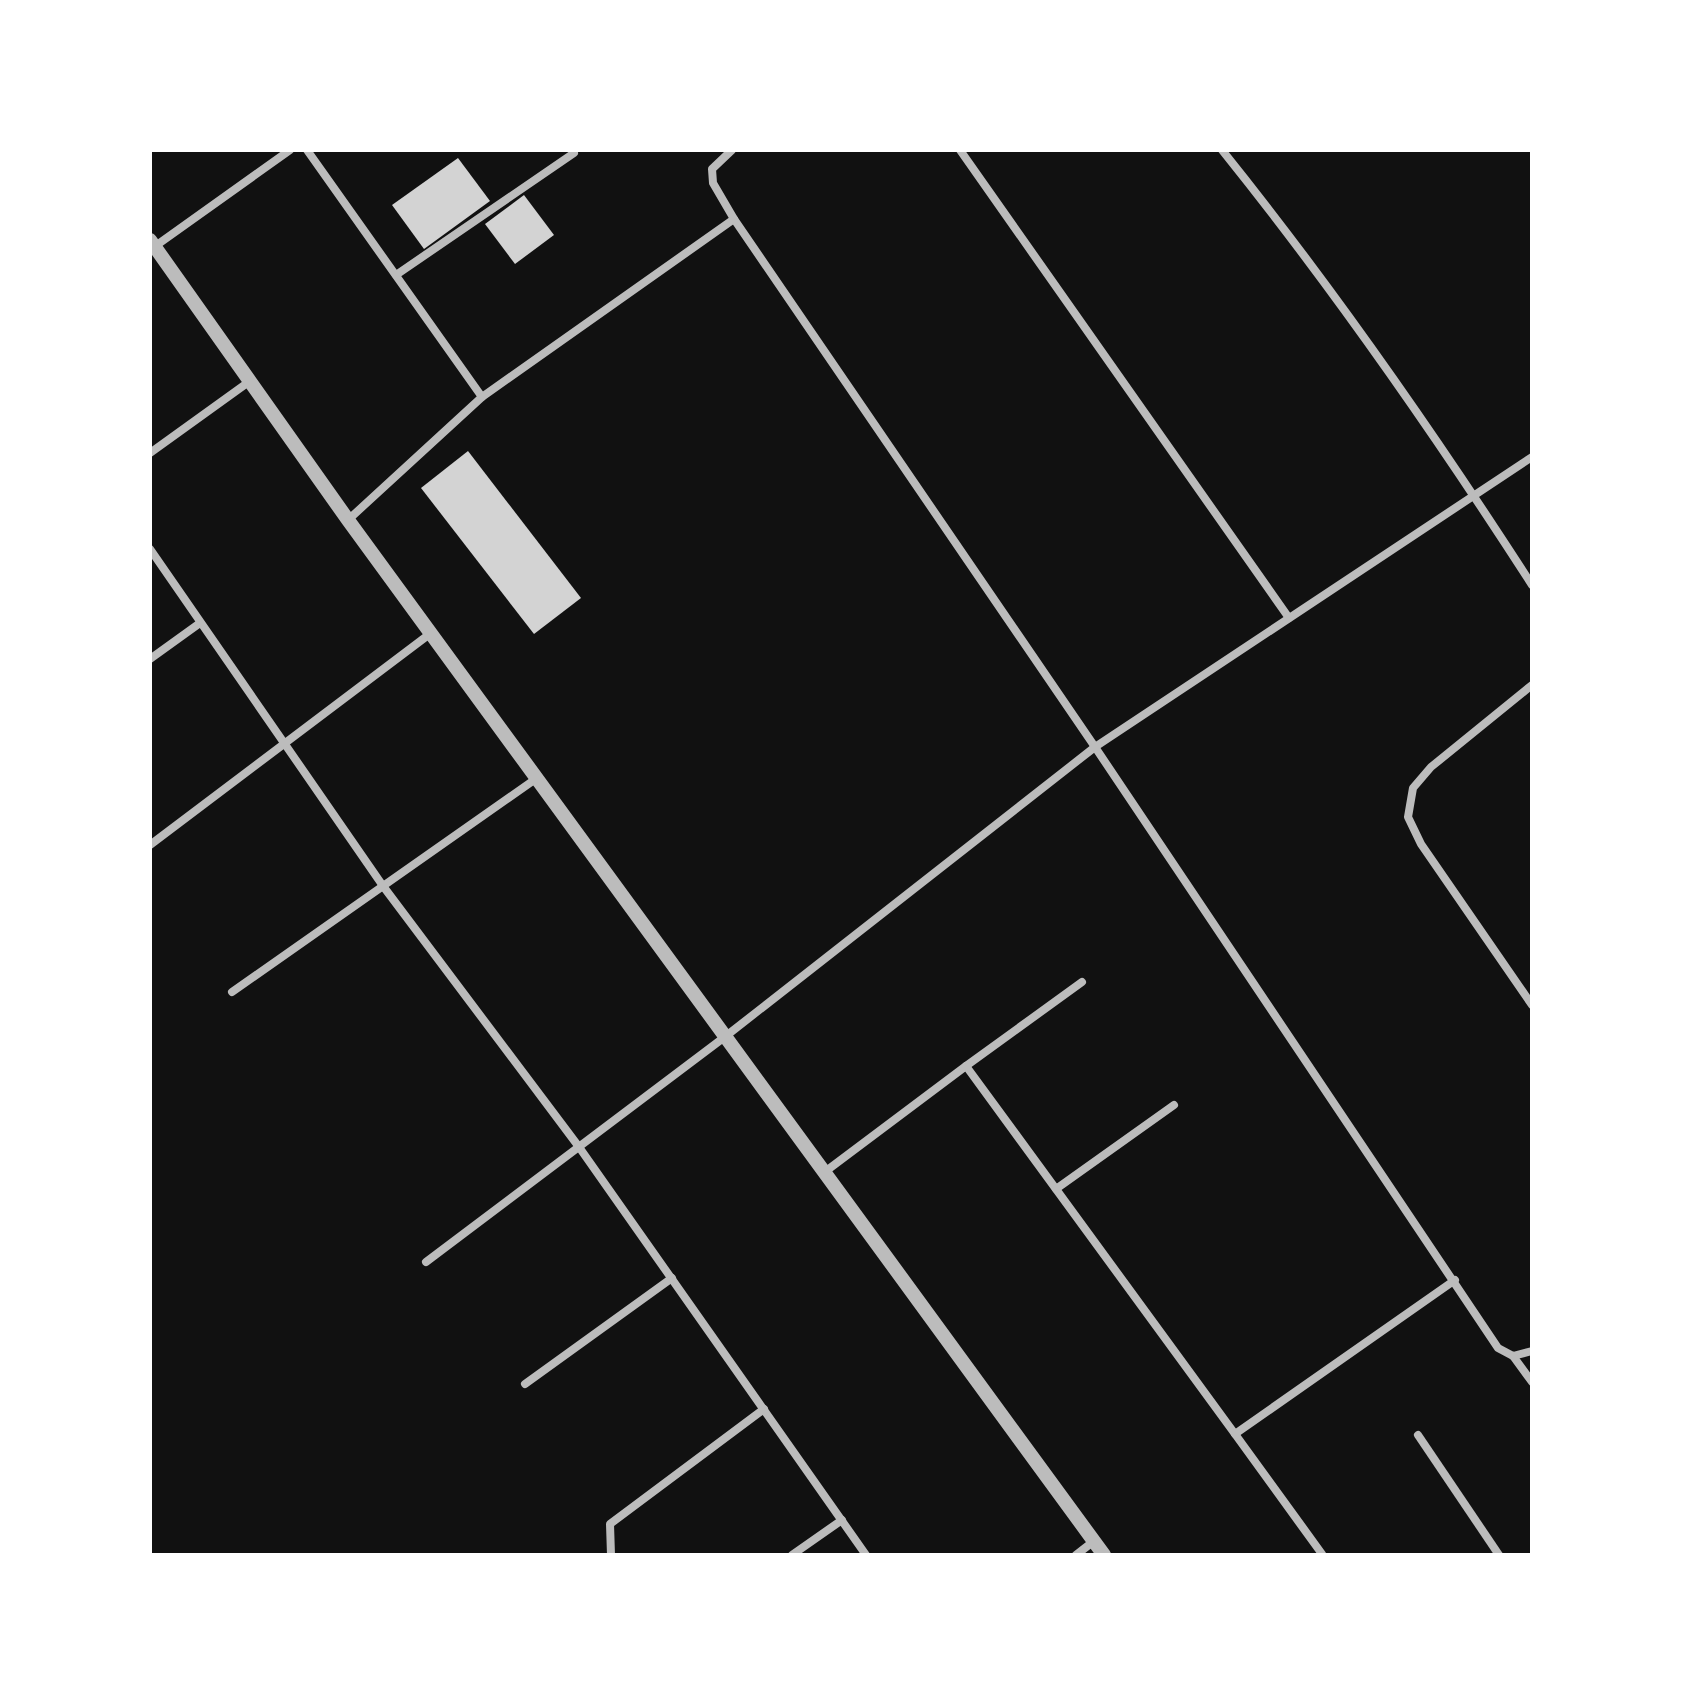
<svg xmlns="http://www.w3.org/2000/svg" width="1682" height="1705" viewBox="0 0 1682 1705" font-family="Inter,sans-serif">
  <rect width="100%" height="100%" fill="#111"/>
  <g fill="#d3d3d3">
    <polygon points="458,158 490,201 424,249 392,205"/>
    <polygon points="524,195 554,235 515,264 485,224"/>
    <polygon points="468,451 581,598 534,634 421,488"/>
  </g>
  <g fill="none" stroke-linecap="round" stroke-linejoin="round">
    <g stroke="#bcbcbc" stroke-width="8">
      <polyline points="307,150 482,397 348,520"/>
      <polyline points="732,150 712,169 713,183 734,219 1095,747 1498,1348 1513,1356 1532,1351"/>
      <polyline points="960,150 1289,618"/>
      <path d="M1222 150C1333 288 1436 436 1532 585"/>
      <polyline points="154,247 290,150"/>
      <polyline points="396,275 574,153"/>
      <polyline points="482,397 734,219"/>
      <polyline points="150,453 250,381"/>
      <polyline points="150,549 383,886 579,1147 866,1555"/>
      <polyline points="150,659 200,623"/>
      <polyline points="1532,685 1431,767 1413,788 1408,817 1421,844 1532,1005"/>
      <polyline points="150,845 431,633"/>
      <polyline points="232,992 537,778"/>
      <polyline points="966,1066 1082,982"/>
      <polyline points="826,1171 966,1066 1235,1434 1455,1280"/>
      <polyline points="1056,1189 1174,1105"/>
      <polyline points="426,1262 726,1036 1095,747 1532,457"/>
      <polyline points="1513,1356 1532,1382"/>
      <polyline points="525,1384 672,1278"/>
      <polyline points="1235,1434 1322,1554"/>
      <polyline points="1418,1435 1499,1555"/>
      <polyline points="611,1555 610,1524 764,1409"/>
      <polyline points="792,1555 842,1520"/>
      <polyline points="1076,1555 1094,1541"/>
    </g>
    <polyline stroke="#bcbcbc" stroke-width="14" points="150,240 348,520 1104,1555"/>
  </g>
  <rect width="1682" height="1705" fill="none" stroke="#ffffff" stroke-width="304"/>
</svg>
